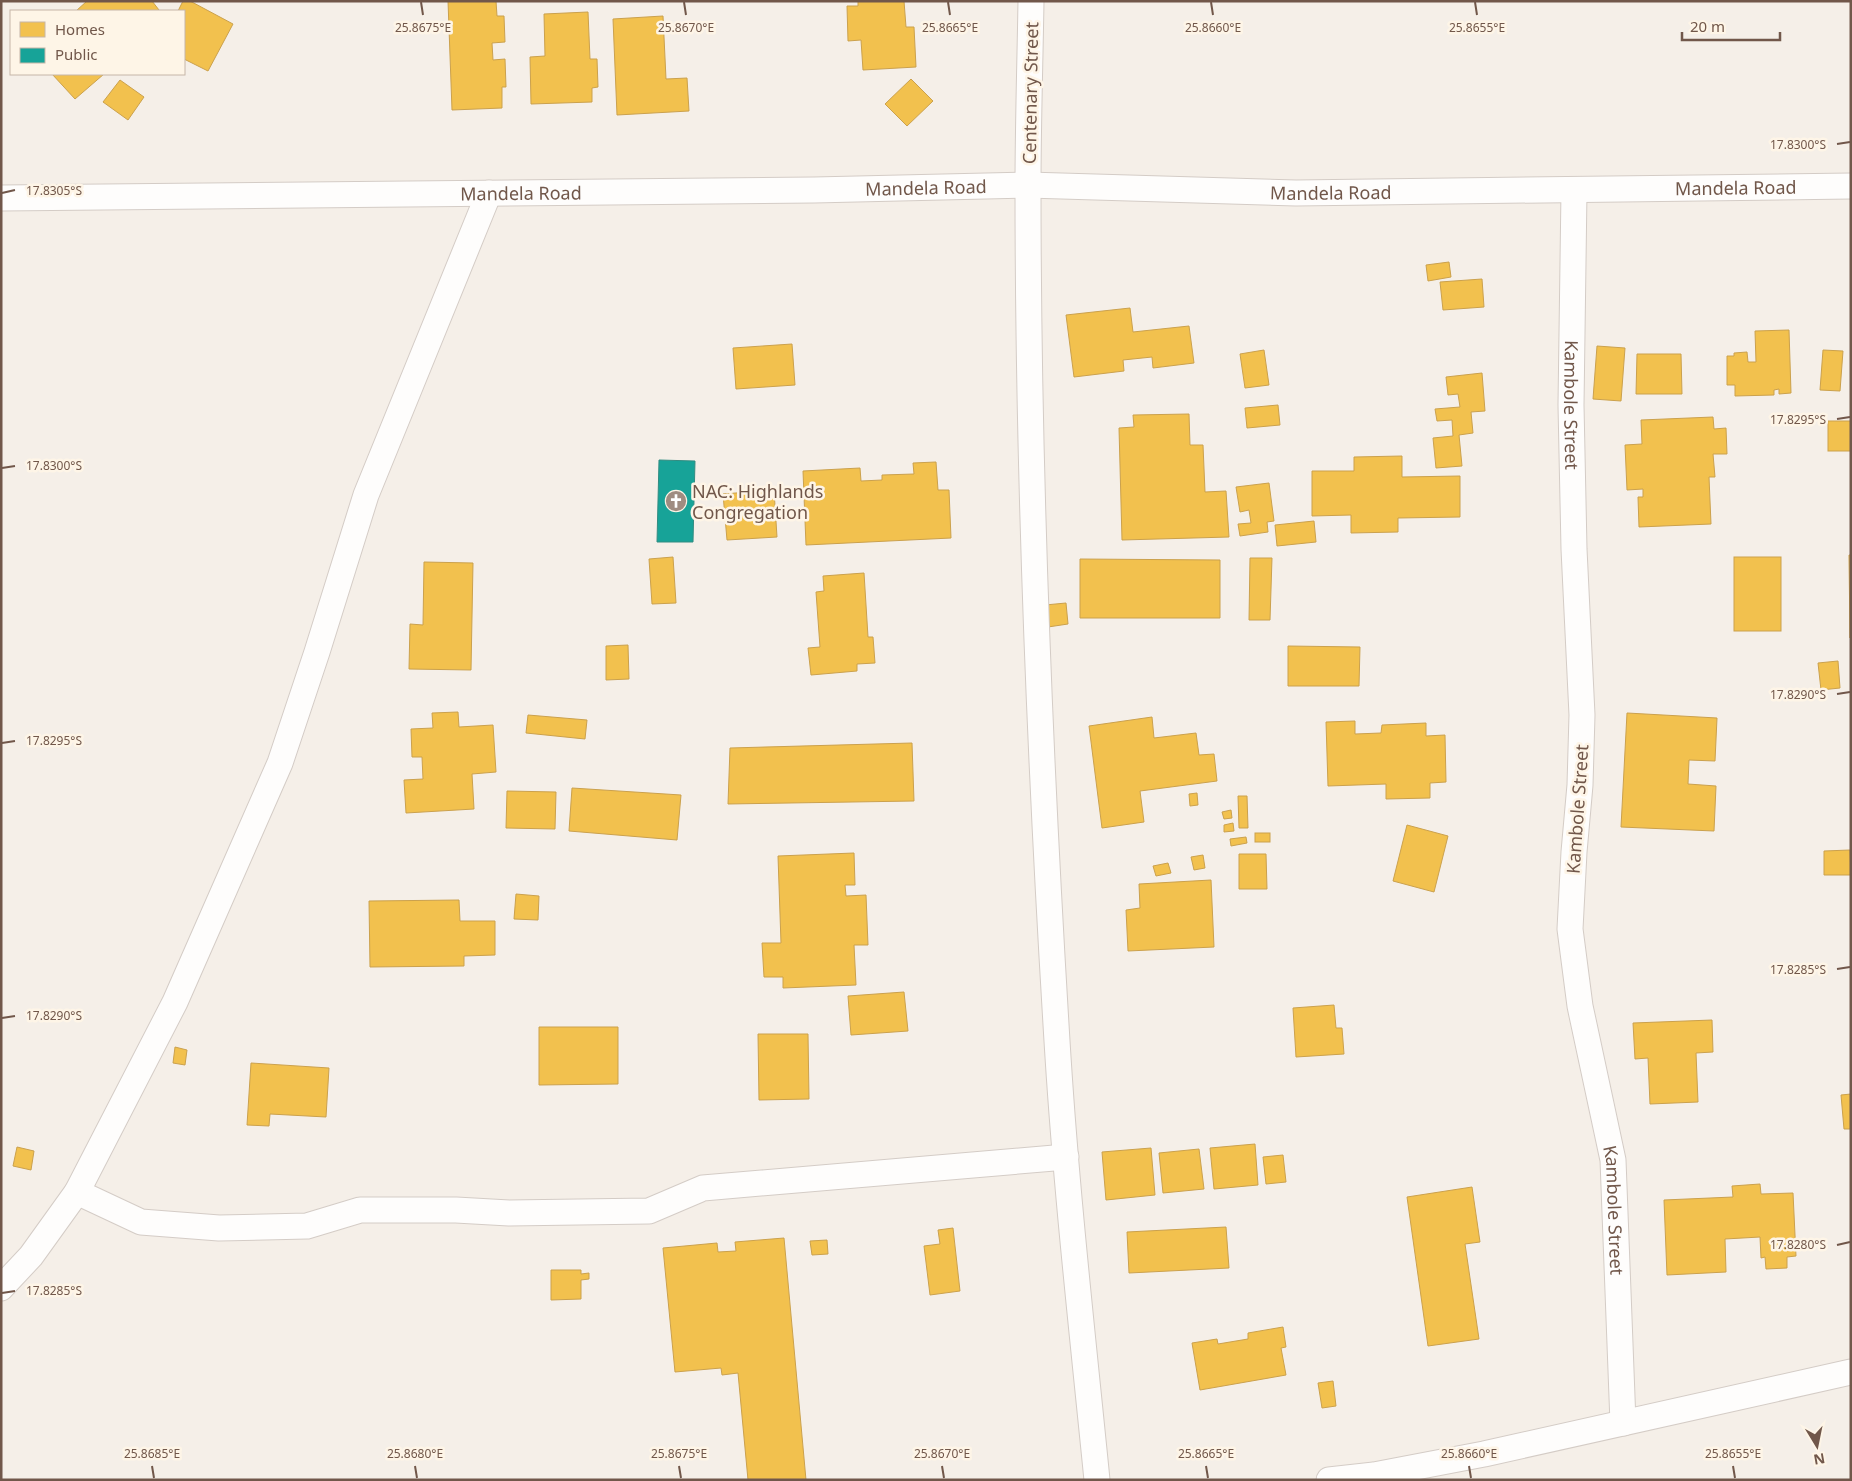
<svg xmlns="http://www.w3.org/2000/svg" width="1852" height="1481" viewBox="0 0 1852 1481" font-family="'Noto Sans',sans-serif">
  <rect width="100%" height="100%" fill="#f5efe8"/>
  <g fill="#f2c14e" stroke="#cba14d">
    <polygon points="87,1 152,1 159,10 158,11 76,11"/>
    <polygon points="183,1 190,1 233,24 208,71 184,59 184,11 178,11"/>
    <polygon points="448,1 496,1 497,16 504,16 505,42 492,43 493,60 505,59 506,87 502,87 502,108 452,110"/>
    <polygon points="858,1 904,1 906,27 914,27 916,67 863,70 861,40 848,41 847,6 858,6"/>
    <polygon points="588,12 590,59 597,59 598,87 592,88 592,102 531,104 530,57 545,56 544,14"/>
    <polygon points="663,16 666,79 687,78 689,111 617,115 613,19"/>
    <polygon points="52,74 104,74 75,99"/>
    <polygon points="911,79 933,101 907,126 885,104"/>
    <polygon points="120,80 144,97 128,120 103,102"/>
    <polygon points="1449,262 1451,277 1428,281 1426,265"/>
    <polygon points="1482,279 1484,307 1443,310 1440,282"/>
    <polygon points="1130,308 1133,332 1189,326 1194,363 1153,368 1152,357 1123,360 1124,371 1074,377 1066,315"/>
    <polygon points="1789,330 1791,393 1779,394 1779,389 1774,390 1774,395 1735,396 1735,385 1727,385 1727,356 1734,356 1734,353 1747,352 1748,362 1756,362 1755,331"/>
    <polygon points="792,344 795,385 736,389 733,348"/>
    <polygon points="1597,346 1625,348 1621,401 1593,399"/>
    <polygon points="1264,350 1269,385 1245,388 1240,354"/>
    <polygon points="1823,350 1843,351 1840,391 1820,390"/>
    <polygon points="1637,354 1681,354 1682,394 1636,394"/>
    <polygon points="1482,373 1485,411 1471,412 1473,433 1459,435 1462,466 1436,468 1433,438 1453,436 1452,420 1437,421 1435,409 1460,407 1458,394 1448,395 1446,377"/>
    <polygon points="1278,405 1280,425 1247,428 1245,408"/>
    <polygon points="1189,414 1190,445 1203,445 1205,492 1226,491 1229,537 1122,540 1119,428 1134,427 1133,415"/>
    <polygon points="1713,417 1714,429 1726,428 1727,454 1713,454 1715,477 1709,477 1711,524 1639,527 1638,497 1643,497 1643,489 1627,490 1625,445 1642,444 1641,420"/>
    <rect x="1828" y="421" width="23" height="30"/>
    <polygon points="1402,456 1402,477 1460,476 1460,517 1398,518 1398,532 1351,533 1351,515 1312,516 1312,471 1354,471 1354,457"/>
    <polygon points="936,462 938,490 949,490 951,538 806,545 803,471 860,468 861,481 882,480 882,475 914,474 913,463"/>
    <polygon points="1269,483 1274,521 1267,522 1268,532 1240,536 1238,524 1251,523 1249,510 1240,512 1236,487"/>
    <polygon points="774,490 777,537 727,540 723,494"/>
    <polygon points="1314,521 1316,542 1277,546 1275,525"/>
    <polygon points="1849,555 1851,555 1850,638"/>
    <polygon points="673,557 676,603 652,604 649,559"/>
    <rect x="1734" y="557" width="47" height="74"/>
    <polygon points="1250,558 1272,558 1270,620 1249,620"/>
    <polygon points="1080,559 1220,560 1220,618 1080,618"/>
    <polygon points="424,562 473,563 471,670 409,669 410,624 423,625"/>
    <polygon points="864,573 868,637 873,637 875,663 857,664 857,671 811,675 808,648 820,647 816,592 824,591 823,576"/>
    <polygon points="1066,603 1068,624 1048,627 1045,605"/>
    <polygon points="628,645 629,679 606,680 606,646"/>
    <polygon points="1288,646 1360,647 1359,686 1288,686"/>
    <polygon points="1838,661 1840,688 1821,690 1818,663"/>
    <polygon points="458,712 459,727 493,725 496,772 472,774 474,809 406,813 404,780 423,779 422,757 412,757 411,729 433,728 432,713"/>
    <polygon points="1627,713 1717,718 1715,761 1689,760 1688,784 1716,786 1714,831 1621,827"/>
    <polygon points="528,715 587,720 585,739 526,733"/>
    <polygon points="1152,717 1154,738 1196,733 1199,755 1214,754 1217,781 1140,791 1144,822 1102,828 1089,726"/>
    <polygon points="1355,721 1355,734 1381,733 1382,725 1426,723 1426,736 1445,735 1446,782 1430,783 1430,798 1386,799 1386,784 1328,786 1326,722"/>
    <polygon points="912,743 914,801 728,804 730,748"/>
    <polygon points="572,788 681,795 677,840 569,831"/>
    <polygon points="507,791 556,792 555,829 506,828"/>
    <polygon points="1197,793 1198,805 1190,806 1189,794"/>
    <polygon points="1238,796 1247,796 1248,828 1239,828"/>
    <polygon points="1231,810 1232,818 1224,819 1222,812"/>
    <polygon points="1233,823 1234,831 1224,832 1224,825"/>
    <polygon points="1407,825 1448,836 1434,892 1393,881"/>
    <rect x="1255" y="833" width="15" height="9"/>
    <polygon points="1246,837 1247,843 1231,846 1230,839"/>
    <polygon points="1850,850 1851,875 1824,875 1824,851"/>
    <polygon points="854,853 855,885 845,885 846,896 866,895 868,945 854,945 856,985 783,988 783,977 764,977 762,943 781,943 778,856"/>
    <polygon points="1239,854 1266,854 1267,889 1239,889"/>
    <polygon points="1203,855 1205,868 1194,870 1191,857"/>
    <polygon points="1168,863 1171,873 1156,876 1153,866"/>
    <polygon points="1211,880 1214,947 1128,951 1126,910 1140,908 1139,884"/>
    <polygon points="516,894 539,896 538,920 514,919"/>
    <polygon points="459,900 460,921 495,921 495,955 464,956 464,966 370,967 369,901"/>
    <polygon points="904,992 908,1031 851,1035 848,996"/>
    <polygon points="1334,1005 1336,1028 1342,1028 1344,1054 1296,1057 1293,1008"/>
    <polygon points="1712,1020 1713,1052 1696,1053 1698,1102 1650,1104 1648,1058 1635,1059 1633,1023"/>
    <polygon points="539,1027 618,1027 618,1084 539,1085"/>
    <polygon points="758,1034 808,1034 809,1099 759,1100"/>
    <polygon points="175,1047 187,1050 185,1065 173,1063"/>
    <polygon points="251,1063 329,1068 326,1117 270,1114 269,1126 247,1125"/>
    <polygon points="1851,1094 1851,1129 1844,1129 1841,1095"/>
    <polygon points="1255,1144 1258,1185 1214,1189 1210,1148"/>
    <polygon points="17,1147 34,1151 31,1170 13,1166"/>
    <polygon points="1151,1148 1155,1195 1106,1200 1102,1152"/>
    <polygon points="1199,1149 1204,1189 1163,1193 1159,1153"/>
    <polygon points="1283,1155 1286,1182 1266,1184 1263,1157"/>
    <polygon points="1760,1184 1761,1194 1793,1193 1796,1256 1787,1257 1787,1268 1766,1269 1765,1257 1761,1258 1760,1237 1725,1239 1726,1272 1667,1275 1664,1200 1733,1197 1732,1186"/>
    <polygon points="1472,1187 1480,1242 1465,1244 1479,1339 1428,1346 1407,1197"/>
    <polygon points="1226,1227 1229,1268 1129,1273 1127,1232"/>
    <polygon points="953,1228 960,1291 930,1295 924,1246 940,1244 938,1230"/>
    <polygon points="784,1238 806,1480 748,1480 738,1373 722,1375 721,1368 675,1372 663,1248 717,1243 718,1252 736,1251 735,1242"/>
    <polygon points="827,1240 828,1254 812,1255 810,1241"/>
    <polygon points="551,1270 581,1270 581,1274 589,1273 589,1279 581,1280 581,1299 551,1300"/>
    <polygon points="1283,1327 1286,1347 1281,1348 1286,1375 1200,1390 1192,1343 1217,1339 1218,1344 1248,1339 1248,1333"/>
    <polygon points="1333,1381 1336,1406 1322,1408 1318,1383"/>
  </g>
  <polygon fill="#17a398" stroke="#328c81" points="659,460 695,461 693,542 657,542"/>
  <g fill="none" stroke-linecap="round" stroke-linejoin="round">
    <g stroke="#d4ccc6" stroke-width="27">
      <g id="street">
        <path d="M1031 1C1030 63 1028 125 1028 187 1028 477 1040 768 1058 1057 1067 1198 1083 1339 1097 1480"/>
        <path id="s1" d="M1574 191 1571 405 1574 549 1582 715 1580 785 1574 852 1570 929 1580 1006 1613 1160 1623 1423"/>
        <path id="s2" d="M1 198 814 190 1028 185 1296 193 1851 186"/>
        <polyline points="77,1192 141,1222 219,1228 307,1226 360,1210 456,1210 509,1213 649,1211 703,1188 1066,1157"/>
        <polyline points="1,1288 31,1256 77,1192 175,1002 280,763 317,652 366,495 489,193"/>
        <polyline points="1329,1480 1374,1475 1484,1454 1851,1372"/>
      </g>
    </g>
    <use href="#street" stroke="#fefdfc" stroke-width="25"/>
  </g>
  <path fill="none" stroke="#71574a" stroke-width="2" d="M421 2 423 15M684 2 686 15M948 2 950 15M1211 2 1213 15M1475 2 1477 15M1837 144 1850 142M2 193 15 190M1837 419 1850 417M2 468 15 466M1837 694 1850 692M2 743 15 741M1837 969 1850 967M2 1018 15 1016M1837 1245 1850 1242M2 1293 15 1291M152 1466 154 1478M415 1466 417 1478M679 1466 681 1478M942 1466 944 1478M1206 1466 1208 1478M1469 1466 1471 1478M1733 1466 1735 1478"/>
  <defs>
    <g id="church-disc" transform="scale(1.125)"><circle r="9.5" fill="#9f8c81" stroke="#fef5e7"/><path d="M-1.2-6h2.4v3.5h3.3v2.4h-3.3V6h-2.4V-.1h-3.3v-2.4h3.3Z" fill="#fff"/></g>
  </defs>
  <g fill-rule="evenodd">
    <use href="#church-disc" x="676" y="501"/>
  </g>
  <g text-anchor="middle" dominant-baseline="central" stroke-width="5" stroke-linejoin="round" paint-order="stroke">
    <g font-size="18" fill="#71574a" stroke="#fef5e7">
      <text transform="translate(1030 93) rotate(-89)">Centenary Street</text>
      <text stroke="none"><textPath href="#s2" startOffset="925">Mandela Road</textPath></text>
      <text stroke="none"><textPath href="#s2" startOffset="1735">Mandela Road</textPath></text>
      <text stroke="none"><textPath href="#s2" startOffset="520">Mandela Road</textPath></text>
      <text stroke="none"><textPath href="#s2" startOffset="1330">Mandela Road</textPath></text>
      <text stroke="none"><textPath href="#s1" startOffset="214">Kambole Street</textPath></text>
      <text transform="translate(1577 809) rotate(-86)">Kambole Street</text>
      <text stroke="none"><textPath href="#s1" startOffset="1024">Kambole Street</textPath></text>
    </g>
    <g font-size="18" fill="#71574a" stroke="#fef5e7" text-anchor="start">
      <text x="692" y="491">NAC: Highlands<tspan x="692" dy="21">Congregation</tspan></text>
    </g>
  </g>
  <g font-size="12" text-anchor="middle" fill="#71574a" stroke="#fef5e7" stroke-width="5" stroke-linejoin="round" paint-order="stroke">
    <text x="423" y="32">25.8675°E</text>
    <text x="686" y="32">25.8670°E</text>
    <text x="950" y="32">25.8665°E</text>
    <text x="1213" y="32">25.8660°E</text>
    <text x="1477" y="32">25.8655°E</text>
    <text x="1798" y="149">17.8300°S</text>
    <text x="54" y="195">17.8305°S</text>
    <text x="1798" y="424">17.8295°S</text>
    <text x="54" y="470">17.8300°S</text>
    <text x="1798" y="699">17.8290°S</text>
    <text x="54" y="745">17.8295°S</text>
    <text x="1798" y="974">17.8285°S</text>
    <text x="54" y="1020">17.8290°S</text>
    <text x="1798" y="1249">17.8280°S</text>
    <text x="54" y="1295">17.8285°S</text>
    <text x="152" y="1458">25.8685°E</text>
    <text x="415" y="1458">25.8680°E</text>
    <text x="679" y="1458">25.8675°E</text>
    <text x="942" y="1458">25.8670°E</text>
    <text x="1206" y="1458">25.8665°E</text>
    <text x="1469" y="1458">25.8660°E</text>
    <text x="1733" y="1458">25.8655°E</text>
  </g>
  <rect width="1852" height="1481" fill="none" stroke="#71574a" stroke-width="5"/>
  <rect x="10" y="10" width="175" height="65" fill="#fef5e7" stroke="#c6b6a8"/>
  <rect x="20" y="22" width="25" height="15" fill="#f2c14e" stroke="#c6b6a8"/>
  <text x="55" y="35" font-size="15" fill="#71574a">Homes</text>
  <rect x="20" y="48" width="25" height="15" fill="#17a398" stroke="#c6b6a8"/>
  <text x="55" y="60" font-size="15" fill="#71574a">Public</text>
  <g transform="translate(1817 1446) rotate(170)" stroke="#fef5e7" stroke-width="4" paint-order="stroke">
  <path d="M0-4L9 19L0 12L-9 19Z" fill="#71574a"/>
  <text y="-8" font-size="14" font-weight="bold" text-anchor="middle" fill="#71574a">N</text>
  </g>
  <path d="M1682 32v8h98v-8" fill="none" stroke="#71574a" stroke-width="2.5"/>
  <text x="1690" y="32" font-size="15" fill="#71574a" stroke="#fef5e7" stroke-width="4" paint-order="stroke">20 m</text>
</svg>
